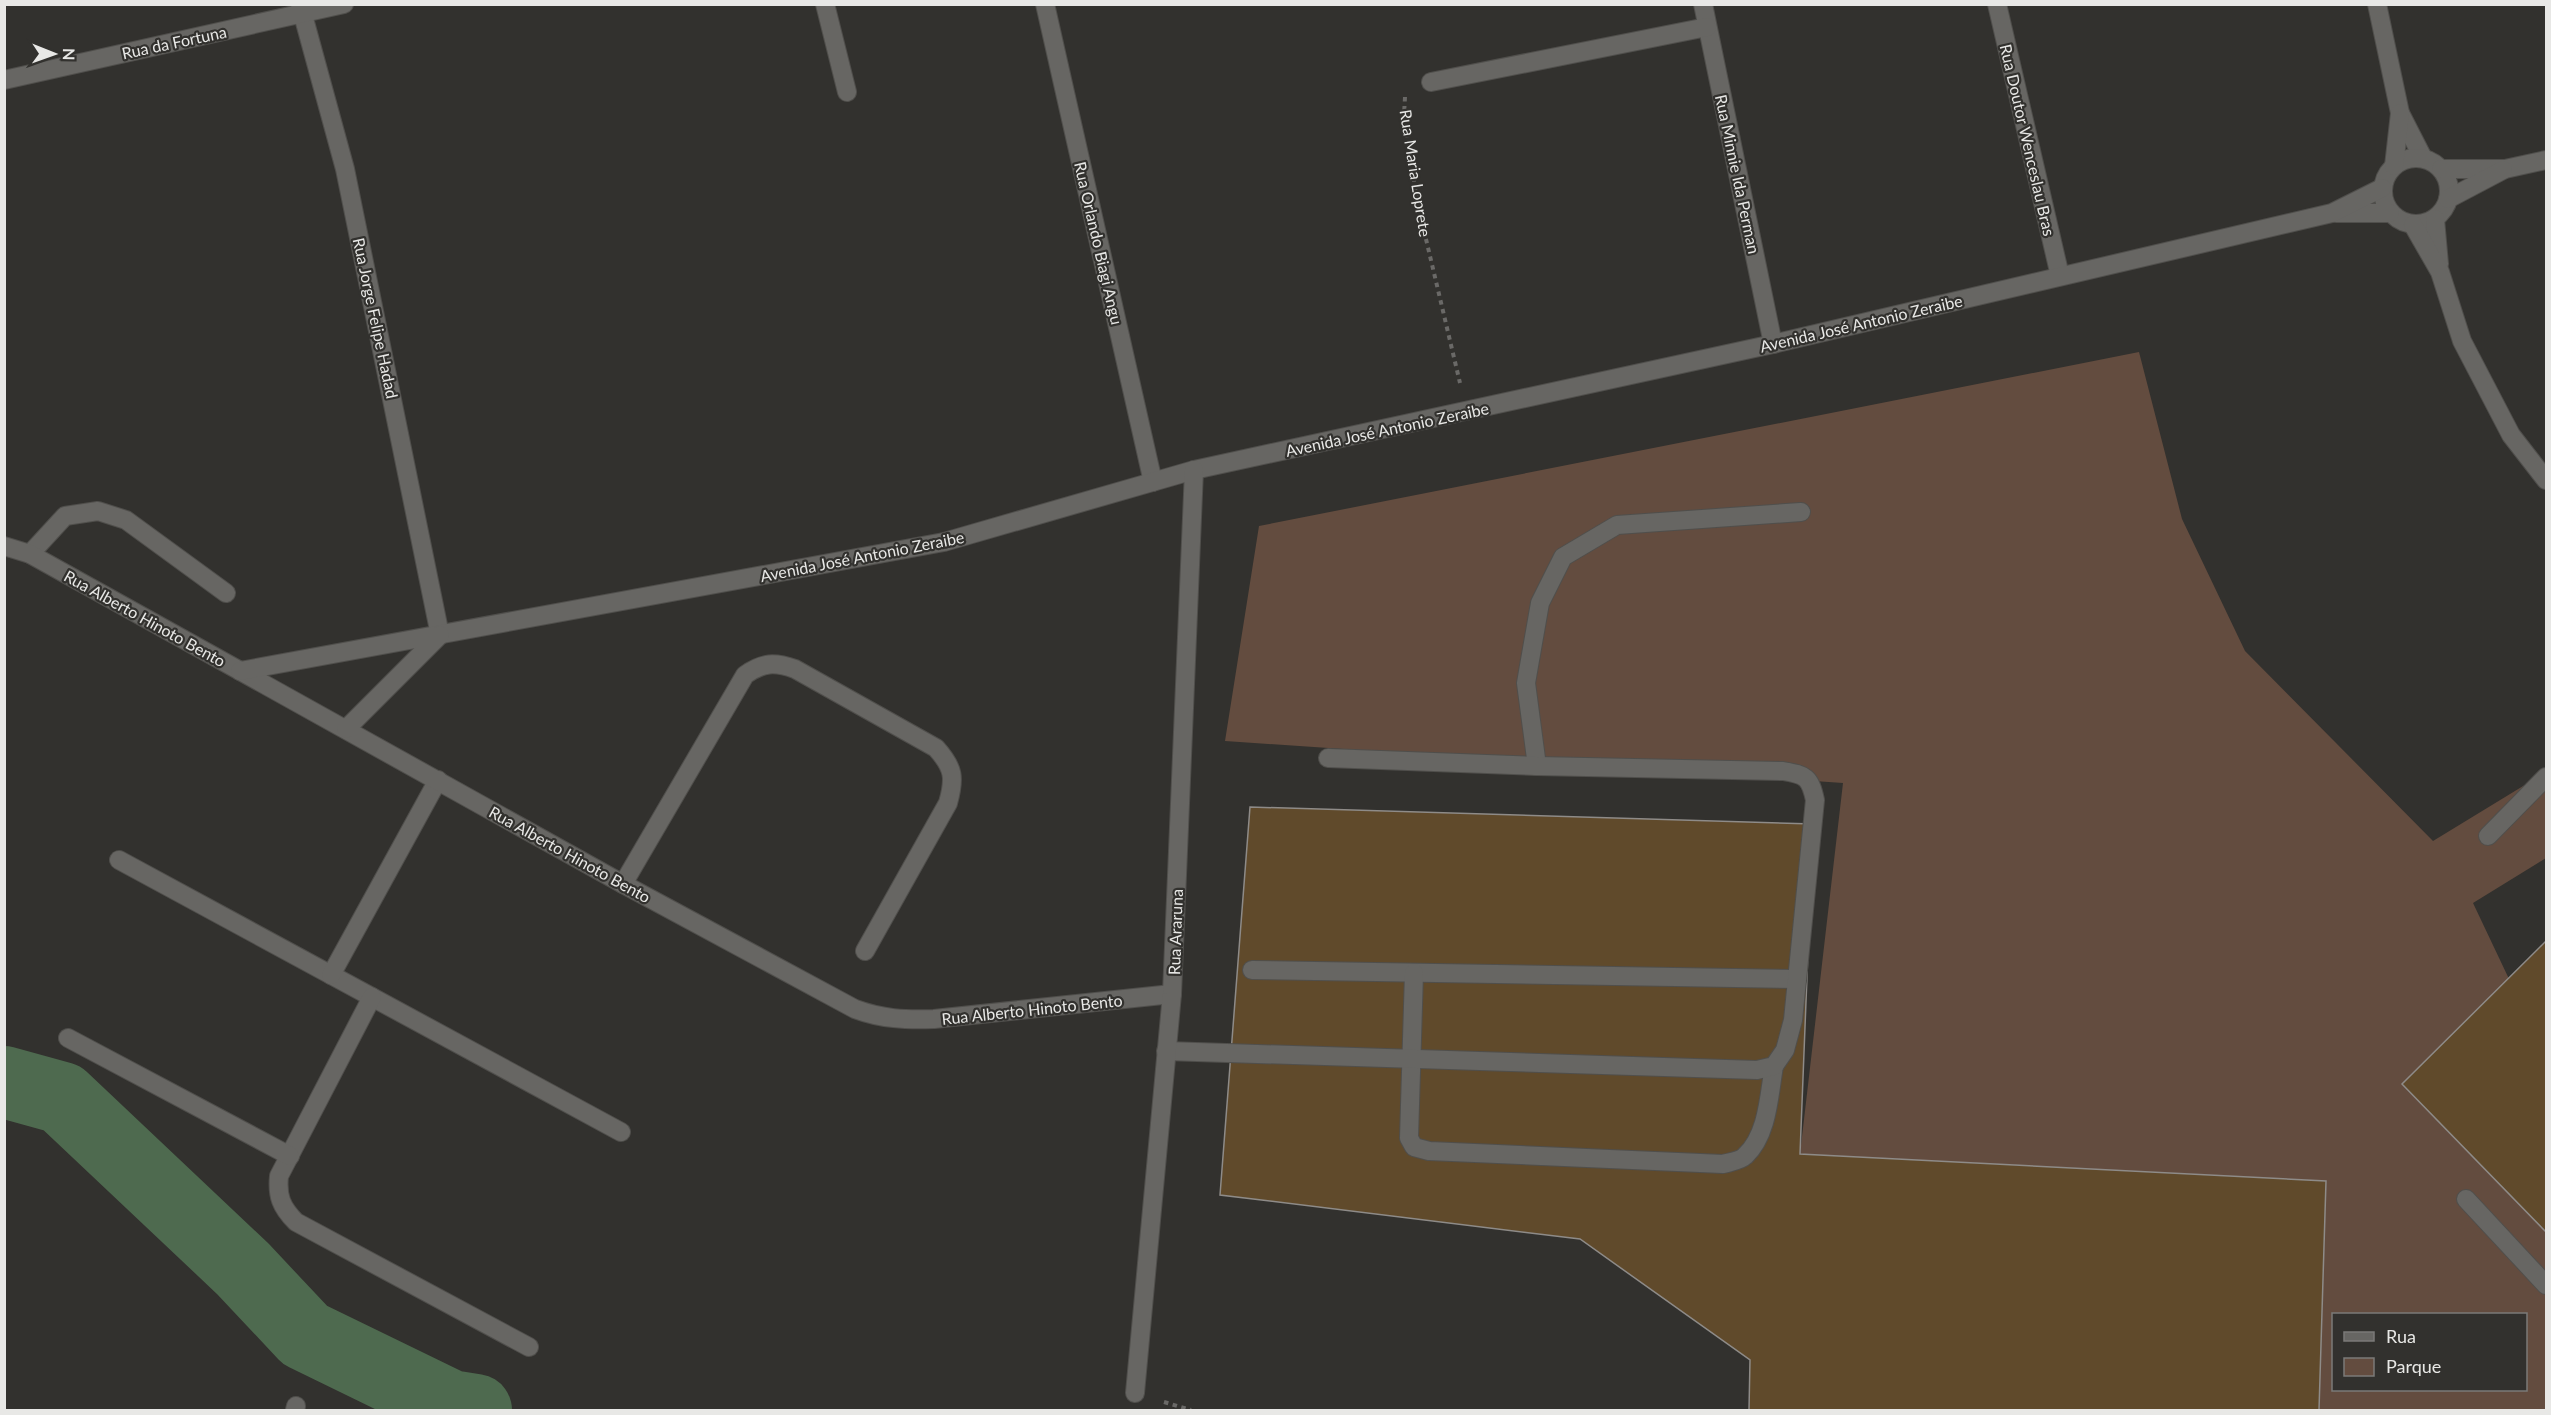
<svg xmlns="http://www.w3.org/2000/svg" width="2551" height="1415" viewBox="0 0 2551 1415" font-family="Lato,sans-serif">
  <rect width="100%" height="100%" fill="#32312e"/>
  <path fill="#634c3f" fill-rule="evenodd" d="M2139 352 2182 519 2245 651 2433 841 2546 772V858L2473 903 2546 1057V1410H2319L2326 1181 1800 1154 1843 783 1225 741 1259 526ZM2334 1314H2526V1390H2334Z"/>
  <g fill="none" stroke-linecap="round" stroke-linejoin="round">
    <polyline stroke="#4e6a4f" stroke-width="72" points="4,1082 62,1098 243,1269 305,1335 451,1406 476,1410"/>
  </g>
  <g fill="#604a2b" stroke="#8e8b88" stroke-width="1.5">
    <polygon points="1250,807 1813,824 1800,1154 2326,1181 2319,1410 1749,1410 1750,1360 1580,1239 1220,1195"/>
    <polygon points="2546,941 2546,1232 2402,1084"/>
  </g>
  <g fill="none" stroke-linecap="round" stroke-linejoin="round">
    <g stroke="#504f4c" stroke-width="20">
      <g id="lane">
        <polyline points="30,554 65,516 98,511 126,520 226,593"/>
        <polyline points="1537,766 1526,683 1540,603 1563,557 1617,525 1801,512"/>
        <polyline points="119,860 621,1132"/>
        <path d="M623 884 745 675C763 662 775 662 795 669L936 748C954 768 955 778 948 803L865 951"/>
        <polyline points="1252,970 1797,979"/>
        <path d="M1414 973 1409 1138 1414 1147 1429 1151 1723 1164C1730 1162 1740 1161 1745 1156 1768 1135 1769 1095 1774 1066"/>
        <polyline points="331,975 438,780"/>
        <path d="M372 997 279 1176C277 1196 281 1207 296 1222L529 1347"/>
        <polyline points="68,1038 290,1156"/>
        <polyline points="2466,1199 2546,1285"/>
      </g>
    </g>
    <g stroke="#504f4c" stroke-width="20">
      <g id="street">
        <polyline points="300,4 345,169 440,635"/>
        <polyline points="825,4 847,92"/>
        <polyline points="1045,4 1153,482"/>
        <polyline points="1703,4 1773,344"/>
        <polyline points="1997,4 2060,276"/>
        <polyline points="2377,4 2400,113 2423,158"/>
        <polyline points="4,80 344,4"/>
        <polyline points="1431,82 1707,27"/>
        <circle cx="2416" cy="191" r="33"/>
        <polyline points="2394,166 2400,113"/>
        <polyline points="2441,169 2505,169 2546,160"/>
        <polyline points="2448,199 2503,170"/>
        <polyline points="2336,213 2390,213"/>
        <polyline points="2435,219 2439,264"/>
        <polyline points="2413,225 2440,272 2462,341 2511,435 2546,480"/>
        <path d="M4 546 30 554 623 884 855 1009C882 1019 905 1020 934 1019L1172 994"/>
        <polyline points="240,671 944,542 1194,470 1773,344 2332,213 2382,188"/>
        <polyline points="346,729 440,635"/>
        <polyline points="2488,836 2546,777"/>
        <path d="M1166 1051 1757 1070 1774 1066 1785 1050 1793 1020 1815 800C1810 777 1806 775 1783 771L1537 766 1328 758"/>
        <polyline points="1135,1393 1172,994 1194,470"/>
        <polyline points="295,1410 296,1406"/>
      </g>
    </g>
    <g stroke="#6a6967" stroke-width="4" stroke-dasharray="4.5 4.5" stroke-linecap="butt">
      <polyline points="1405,97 1404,115 1417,201 1460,383"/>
      <polyline points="1164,1402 1191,1410"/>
    </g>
    <use href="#lane" stroke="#676663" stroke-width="18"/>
    <use href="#street" stroke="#676663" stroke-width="18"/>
  </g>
  <g text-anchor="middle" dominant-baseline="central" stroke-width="4.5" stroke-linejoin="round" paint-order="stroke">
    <g font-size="16" fill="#e8e8e6" stroke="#32312e">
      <text transform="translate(174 42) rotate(-12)">Rua da Fortuna</text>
      <text transform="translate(2028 140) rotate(77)">Rua Doutor Wenceslau Bras</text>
      <text transform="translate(1416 173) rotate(81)">Rua Maria Loprete</text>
      <text transform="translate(1738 174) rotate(78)">Rua Minnie Ida Perman</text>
      <text transform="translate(1099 243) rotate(77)">Rua Orlando Biagi Angu</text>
      <text transform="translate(376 318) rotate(78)">Rua Jorge Felipe Hadad</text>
      <text transform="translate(1861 323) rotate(-13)">Avenida José Antonio Zeraibe</text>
      <text transform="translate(1387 429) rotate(-12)">Avenida José Antonio Zeraibe</text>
      <text transform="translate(862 556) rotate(-11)">Avenida José Antonio Zeraibe</text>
      <text transform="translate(145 618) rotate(29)">Rua Alberto Hinoto Bento</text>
      <text transform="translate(570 854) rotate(29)">Rua Alberto Hinoto Bento</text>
      <text transform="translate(1175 932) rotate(-88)">Rua Araruna</text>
      <text transform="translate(1032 1009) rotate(-6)">Rua Alberto Hinoto Bento</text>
    </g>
  </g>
  <rect width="2551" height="1415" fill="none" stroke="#e8e8e6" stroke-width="12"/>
  <rect x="2332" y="1313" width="195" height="78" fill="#32312e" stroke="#7b7a78" stroke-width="1.5"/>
  <rect x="2344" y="1332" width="30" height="9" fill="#676663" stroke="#7b7a78" stroke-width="1.5"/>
  <text x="2386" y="1343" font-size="18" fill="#e8e8e6">Rua</text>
  <rect x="2344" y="1358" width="30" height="18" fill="#634c3f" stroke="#7b7a78" stroke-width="1.5"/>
  <text x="2386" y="1373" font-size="18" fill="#e8e8e6">Parque</text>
  <g transform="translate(54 54) rotate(91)" stroke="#32312e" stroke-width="4.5" paint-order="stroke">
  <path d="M0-4.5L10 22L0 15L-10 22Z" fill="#e8e8e6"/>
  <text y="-9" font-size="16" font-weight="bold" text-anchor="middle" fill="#e8e8e6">N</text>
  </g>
</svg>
